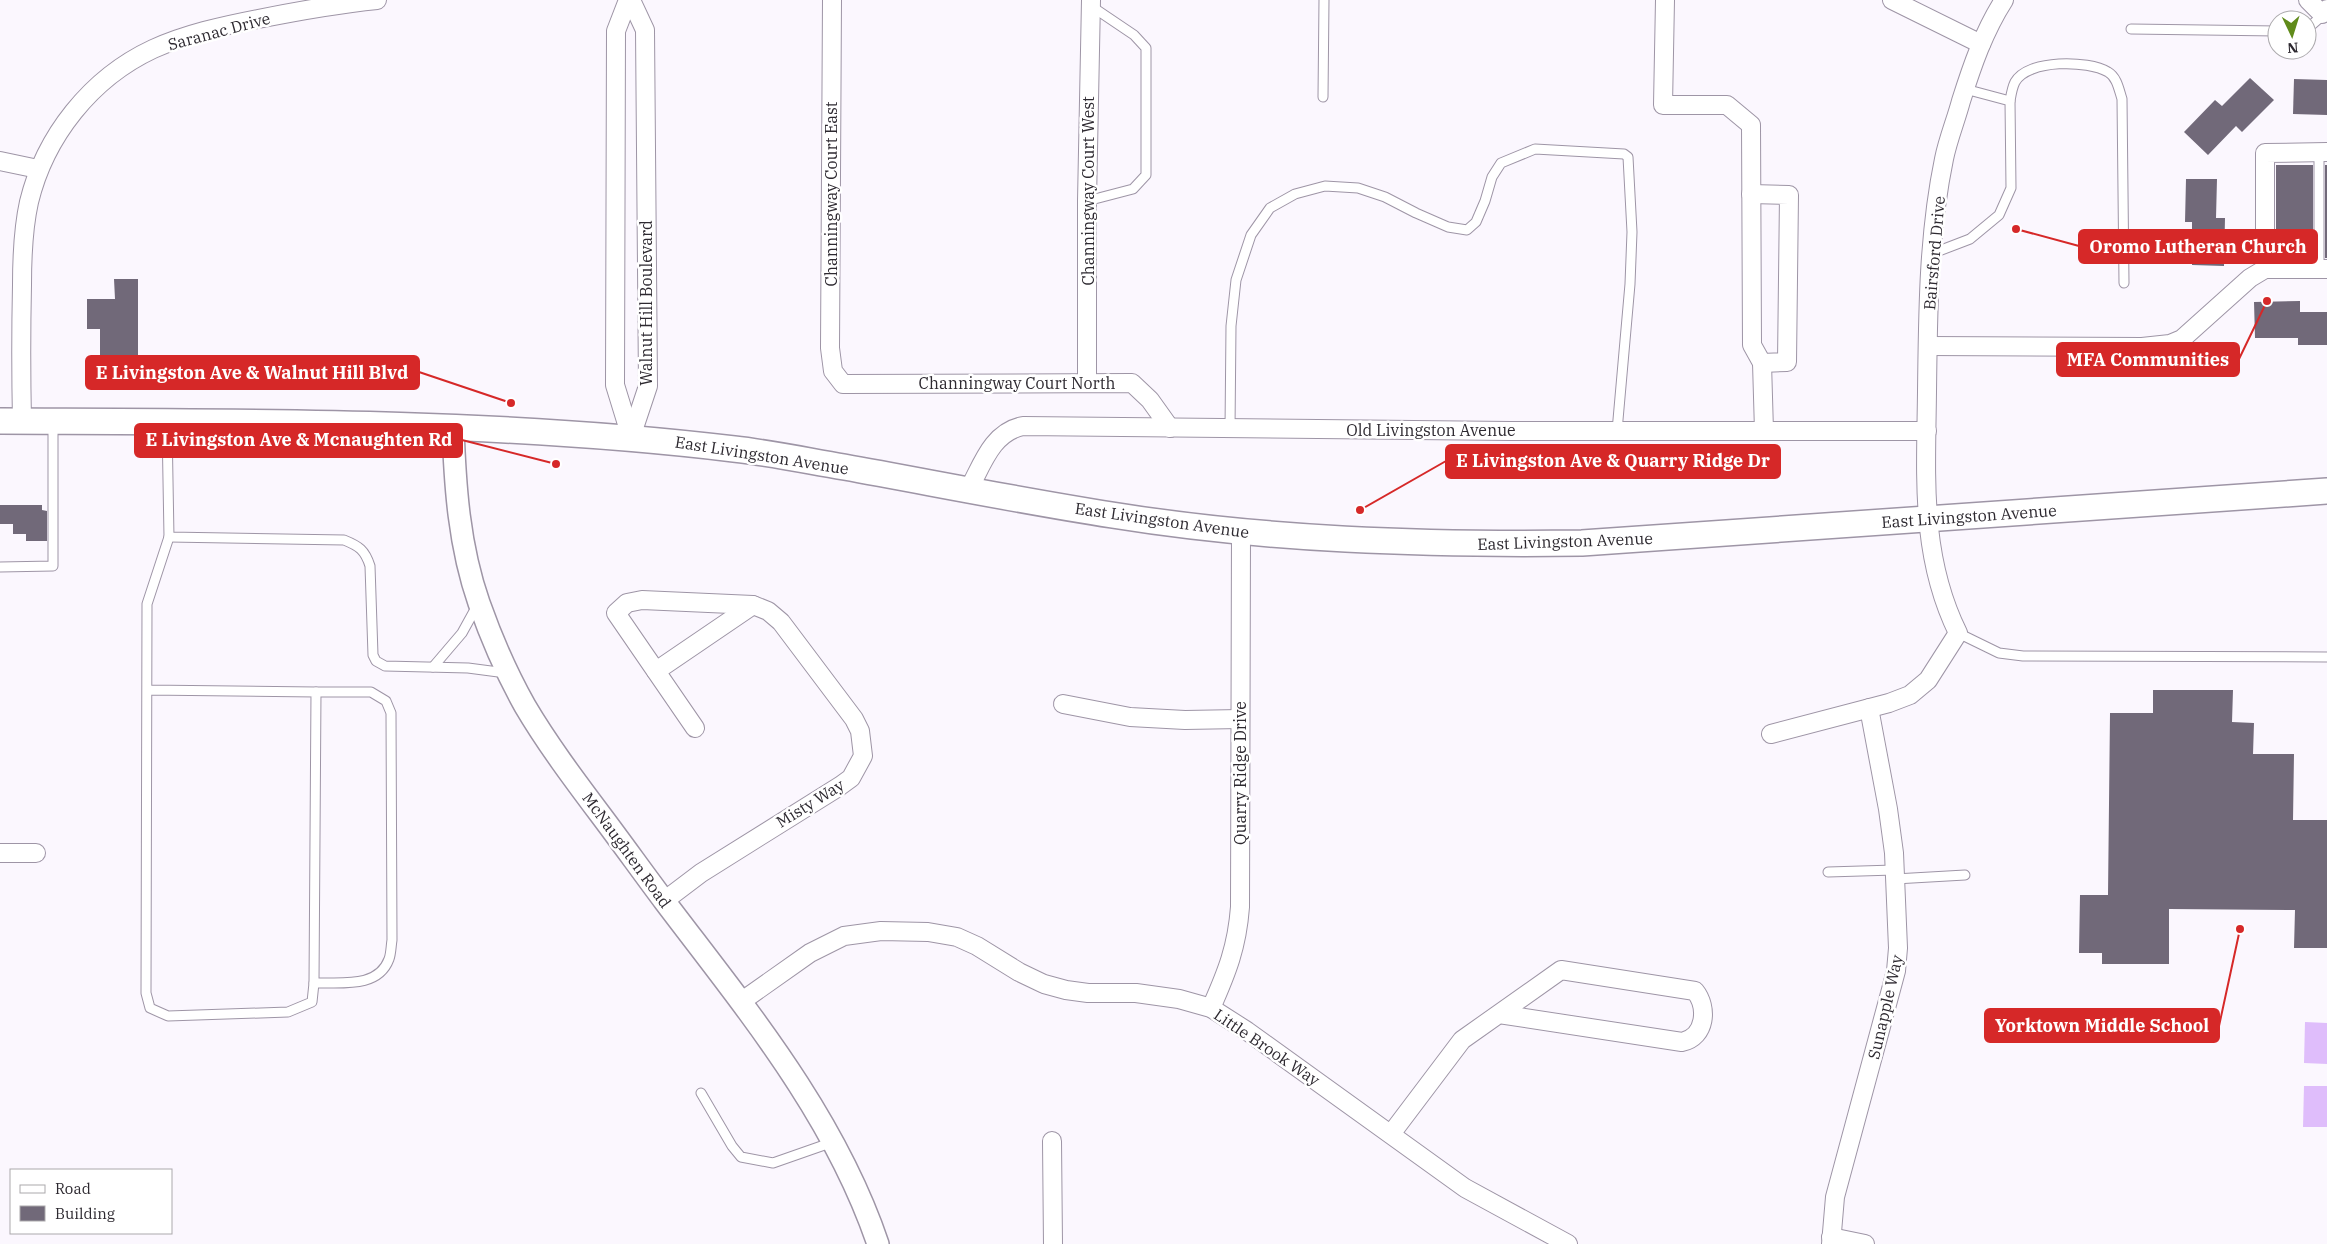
<svg xmlns="http://www.w3.org/2000/svg" width="2327" height="1244" viewBox="0 0 2327 1244" font-family="'IBM Plex Serif',serif">
  <rect width="100%" height="100%" fill="#fbf7fe"/>
  <g fill="#dfbdfb">
    <polygon points="2305,1022 2327,1023 2327,1064 2304,1063"/>
    <polygon points="2304,1086 2327,1086 2327,1127 2303,1127"/>
  </g>
  <g fill="#716979">
    <polygon points="2250,78 2274,100 2242,132 2236,126 2208,155 2184,132 2215,100 2222,106"/>
    <polygon points="2294,79 2327,80 2327,115 2293,114"/>
    <rect x="2276" y="165" width="37" height="93"/>
    <rect x="2325" y="165" width="2" height="93"/>
    <polygon points="2186,179 2217,179 2216,218 2225,218 2224,266 2192,265 2192,222 2185,222"/>
    <polygon points="114,279 138,279 138,360 100,360 100,329 87,329 87,299 115,299"/>
    <polygon points="2300,301 2300,312 2327,312 2327,345 2298,345 2298,338 2255,338 2254,302"/>
    <polygon points="0,505 42,505 42,510 47,511 47,541 26,541 26,534 13,534 13,524 0,524"/>
    <polygon points="2153,690 2233,690 2232,722 2254,723 2253,754 2294,754 2293,820 2327,820 2327,948 2294,948 2295,910 2169,909 2169,964 2102,964 2102,953 2079,953 2080,895 2108,895 2110,713 2153,713"/>
  </g>
  <g fill="none" stroke-linecap="round" stroke-linejoin="round">
    <g stroke="#9e95a6" stroke-width="11">
      <g id="service">
        <polyline points="2131,29 2277,31"/>
        <polyline points="2307,29 2323,15"/>
        <polyline points="1323,97 1324,0"/>
        <path d="M2010 101C2011 95 2012 88 2015 82 2028 59 2088 60 2108 72 2117 77 2119 90 2122 99L2124 283"/>
        <polyline points="2319,152 2319,269"/>
        <polyline points="1087,201 1133,189 1146,175 1146,48 1134,35 1091,6"/>
        <polyline points="1931,254 1970,239 1999,215 2011,188 2010,101 1965,89"/>
        <path d="M167 424 169 537 344 540C359 546 365 550 370 566L373 655 376 661 385 666 468 668 506 673"/>
        <polyline points="1230,429 1231,326 1236,280 1251,235 1270,208 1295,194 1325,186 1358,188 1385,197 1416,213 1448,227 1467,230 1476,222 1485,201 1492,177 1501,163 1535,149 1624,154 1628,157 1632,232 1630,284 1617,431"/>
        <polyline points="0,567 53,566 53,424"/>
        <polyline points="1958,633 1999,653 2023,656 2327,657"/>
        <polyline points="433,667 462,633 478,604"/>
        <polyline points="147,690 316,692 314,983 312,1002 288,1012 168,1016 150,1008 146,993 147,604 169,537"/>
        <polyline points="1828,872 1894,870"/>
        <polyline points="1895,879 1965,875"/>
        <path d="M314 983C340 982 378 989 389 959 391 954 391 946 392 940L391 713 386 701 371 692H316"/>
        <polyline points="701,1093 732,1146 741,1157 773,1163 833,1142"/>
      </g>
    </g>
    <g stroke="#9e95a6" stroke-width="20">
      <g id="minor">
        <polyline points="628,0 616,31 615,385 631,437"/>
        <polyline points="631,0 645,30 648,386 631,437"/>
        <polyline points="832,0 830,348 833,371 843,384 1132,383 1150,400 1170,428"/>
        <polyline points="1665,0 1663,105 1727,105 1751,125 1752,345 1762,363 1764,431"/>
        <polyline points="1892,0 1981,44"/>
        <polyline points="2308,0 2322,14 2327,9"/>
        <polyline points="0,161 38,169"/>
        <polyline points="1751,194 1789,195 1787,362 1762,363"/>
        <polyline points="2265,269 2265,153 2327,152"/>
        <polyline points="1928,346 2142,347 2170,344 2182,339 2250,278 2265,269 2327,269"/>
        <polyline points="1087,383 1087,201 1091,0"/>
        <path d="M22 421C21 376 21 330 22 285 22 257 23 229 29 202 45 136 91 78 153 49 186 34 222 26 258 19 298 11 337 4 377 0"/>
        <path d="M969 489C982 465 992 432 1023 426L1510 431H1927"/>
        <polyline points="656,671 753,605"/>
        <polyline points="1063,704 1130,717 1185,720 1240,719"/>
        <path d="M1771 734 1889 703 1910 695 1928 680 1958 633C1920 556 1926 477 1927 392 1928 314 1928 236 1944 159 1948 139 1956 120 1961 101 1972 66 1984 31 2004 0"/>
        <polyline points="0,853 36,853"/>
        <polyline points="664,901 701,873 840,786 851,778 863,756 860,731 854,719 781,622 768,611 753,605 642,600 627,603 616,613 695,728"/>
        <polyline points="742,1001 810,953 844,936 881,931 928,932 957,937 977,946 1019,972 1044,984 1066,990 1088,993 1136,993 1179,999 1211,1008 1247,1031 1465,1188 1568,1244"/>
        <path d="M1211 1008C1227 972 1237 947 1240 907L1241 532"/>
        <path d="M1391 1134 1462 1040 1561 970 1695 991C1708 1007 1706 1037 1682 1042L1499 1014"/>
        <polyline points="1052,1141 1053,1244"/>
        <polyline points="1831,1237 1865,1244"/>
        <polyline points="1831,1244 1835,1197 1896,971 1898,948 1894,853 1888,809 1869,708"/>
      </g>
    </g>
    <g stroke="#9e95a6" stroke-width="24">
      <path id="tertiary" d="M453 427C455 486 459 546 479 603 491 637 507 674 525 706 548 745 576 782 603 818 624 846 644 874 665 902 746 1009 834 1114 878 1244"/>
    </g>
    <g stroke="#9e95a6" stroke-width="28">
      <path id="secondary" d="M0 421C245 422 491 420 734 449 771 453 808 461 844 467 933 483 1022 501 1112 515 1267 540 1424 545 1582 543L2327 491"/>
    </g>
    <use href="#service" stroke="#fff" stroke-width="9"/>
    <use href="#minor" stroke="#fff" stroke-width="18"/>
    <use href="#tertiary" stroke="#fff" stroke-width="21"/>
    <use href="#secondary" stroke="#fff" stroke-width="25"/>
  </g>
  <g text-anchor="middle" dominant-baseline="central" stroke-width="5" stroke-linejoin="round" paint-order="stroke">
    <g font-size="16" fill="#2d2930" stroke="#fff">
      <text transform="translate(219 31) rotate(-15)">Saranac Drive</text>
      <text transform="translate(1088 191) rotate(-90)">Channingway Court West</text>
      <text transform="translate(831 194) rotate(-90)">Channingway Court East</text>
      <text transform="translate(1934 253) rotate(-85)">Bairsford Drive</text>
      <text transform="translate(646 303) rotate(-90)">Walnut Hill Boulevard</text>
      <text x="1017" y="383">Channingway Court North</text>
      <text x="1431" y="430">Old Livingston Avenue</text>
      <text transform="translate(762 455) rotate(9)">East Livingston Avenue</text>
      <text transform="translate(1969 516) rotate(-4)">East Livingston Avenue</text>
      <text transform="translate(1162 520) rotate(8)">East Livingston Avenue</text>
      <text transform="translate(1565 541) rotate(-2)">East Livingston Avenue</text>
      <text transform="translate(1240 773) rotate(-90)">Quarry Ridge Drive</text>
      <text transform="translate(810 803) rotate(-32)">Misty Way</text>
      <text transform="translate(627 850) rotate(54)">McNaughten Road</text>
      <text transform="translate(1885 1007) rotate(-77)">Sunapple Way</text>
      <text transform="translate(1267 1047) rotate(34)">Little Brook Way</text>
    </g>
  </g>
  <path fill="none" stroke="#d62828" stroke-width="2" d="M2016 229L2079 246M2267 301L2239 359M511 403L419 372M556 464L462 440M1360 510L1446 461M2240 929L2219 1026"/>
  <g fill="#d62828" stroke="#fff" stroke-width="2">
    <circle cx="2016" cy="229" r="5"/>
    <circle cx="2267" cy="301" r="5"/>
    <circle cx="511" cy="403" r="5"/>
    <circle cx="556" cy="464" r="5"/>
    <circle cx="1360" cy="510" r="5"/>
    <circle cx="2240" cy="929" r="5"/>
  </g>
  <g fill="#d62828" stroke="#d62828" stroke-width="2">
    <rect x="2079" y="230" width="238" height="33" rx="5"/>
    <rect x="2057" y="343" width="182" height="33" rx="5"/>
    <rect x="86" y="356" width="333" height="33" rx="5"/>
    <rect x="135" y="424" width="327" height="33" rx="5"/>
    <rect x="1446" y="445" width="334" height="33" rx="5"/>
    <rect x="1985" y="1009" width="234" height="33" rx="5"/>
  </g>
  <g font-size="18" text-anchor="middle" font-weight="bold" fill="#fff">
    <text x="2198" y="253">Oromo Lutheran Church</text>
    <text x="2148" y="366">MFA Communities</text>
    <text x="252" y="379">E Livingston Ave &amp; Walnut Hill Blvd</text>
    <text x="299" y="446">E Livingston Ave &amp; Mcnaughten Rd</text>
    <text x="1613" y="467">E Livingston Ave &amp; Quarry Ridge Dr</text>
    <text x="2102" y="1032">Yorktown Middle School</text>
  </g>
  <rect x="10" y="1169" width="162" height="65" fill="#ffffff" stroke="#aba9ac"/>
  <rect x="20" y="1185" width="25" height="8" fill="#ffffff" stroke="#aba9ac"/>
  <text x="55" y="1194" font-size="15" fill="#2d2930">Road</text>
  <rect x="20" y="1206" width="25" height="15" fill="#716979" stroke="#aba9ac"/>
  <text x="55" y="1219" font-size="15" fill="#2d2930">Building</text>
  <g transform="translate(2292 35) rotate(176)"><circle r="24" fill="#ffffff" stroke="#aba9ac"/>
  <path d="M0-4L9 19L0 12L-9 19Z" fill="#608b1a"/>
  <text y="-8" font-size="14" font-weight="bold" text-anchor="middle" fill="#2d2930">N</text>
  </g>
</svg>
